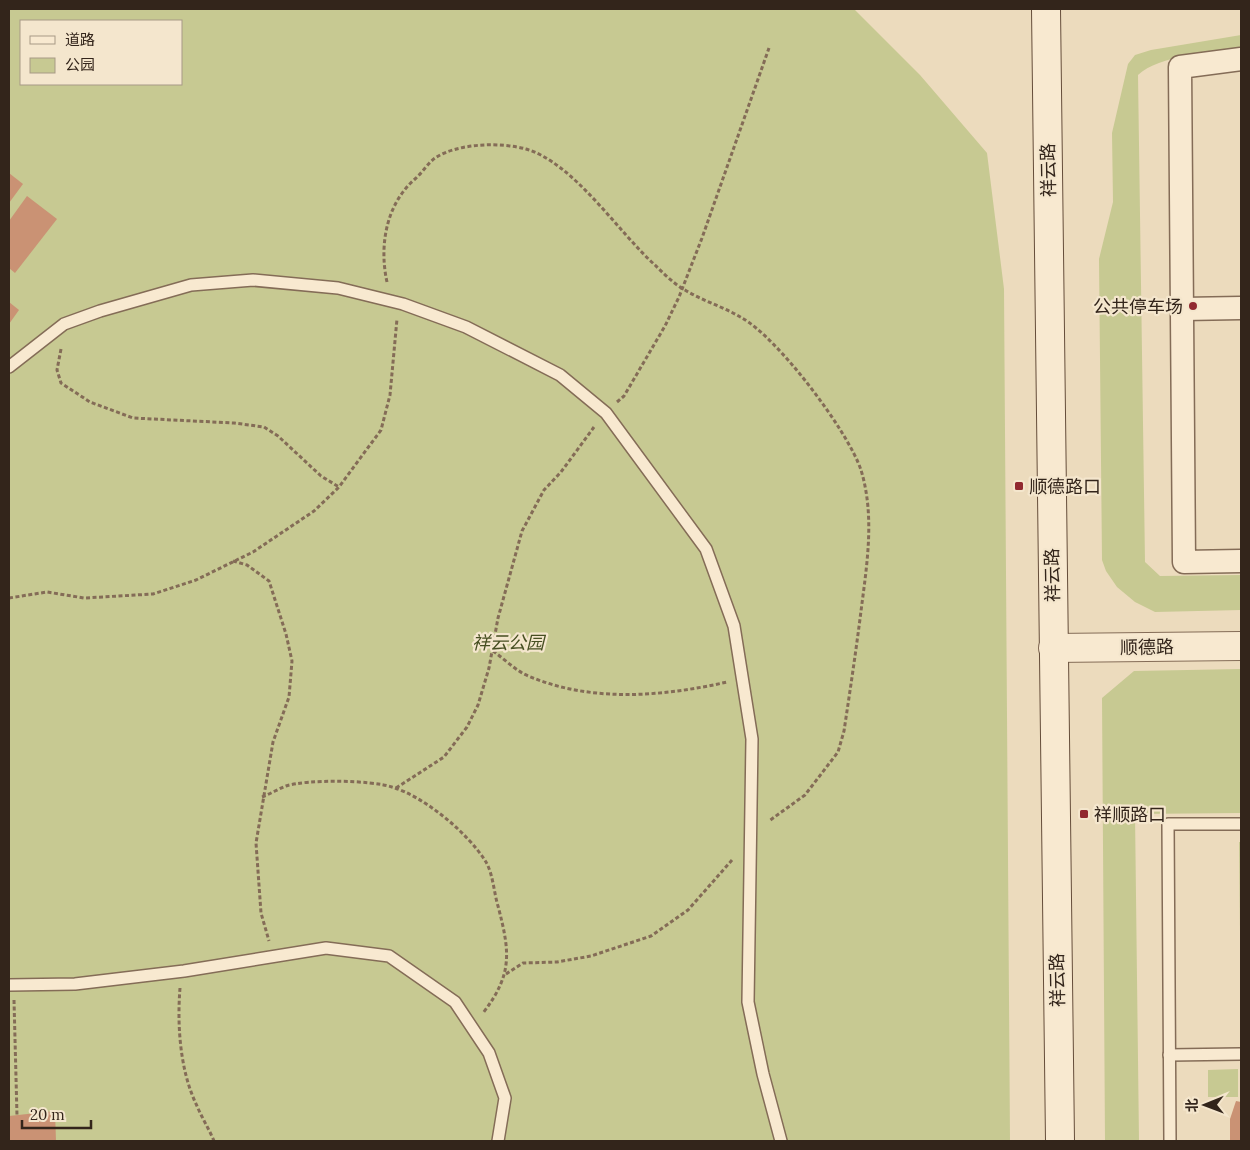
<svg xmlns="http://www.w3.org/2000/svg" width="1250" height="1150" viewBox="0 0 1250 1150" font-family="Lora,'Noto Sans SC',serif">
  <rect width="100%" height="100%" fill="#ecdbbd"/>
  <g fill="#c7c992" fill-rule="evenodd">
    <path d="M9 9H854L920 75 987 153 1004 289 1010 1141H9ZM21 21H181V84H21Z"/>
    <path d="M1241 35V49C1213 52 1159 55 1138 75L1145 562 1160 576 1241 575V610L1155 612 1135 602 1117 587 1106 571 1102 560 1099 259 1113 202 1112 133 1128 64 1135 55 1151 50Z"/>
    <polygon points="1241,669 1241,813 1135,814 1139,1141 1105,1141 1102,698 1134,671"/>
    <polygon points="1239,842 1241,842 1241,1025"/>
    <polygon points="1238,1069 1238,1097 1208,1097 1208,1070"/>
  </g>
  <g fill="#ca9274">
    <polygon points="9,173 23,184 9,203"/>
    <polygon points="27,196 57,219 15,273 9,268 9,221"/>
    <polygon points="9,302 19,310 9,324"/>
    <polygon points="1236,1101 1241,1102 1241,1141 1230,1141 1230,1119"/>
    <polygon points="55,1111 56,1141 9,1141 9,1116"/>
  </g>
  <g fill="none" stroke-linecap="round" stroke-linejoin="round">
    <g stroke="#846c57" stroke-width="14">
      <g id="service">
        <polyline points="9,367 64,324 100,311 191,285 253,280 338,288 403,304 466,327 560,375 606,413 706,549 734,626 752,739 748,1002 763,1074 781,1141"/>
        <polyline points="9,985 75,984 184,971 326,948 389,956 455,1002 489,1053 505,1098 498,1141"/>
        <polyline points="1169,1055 1241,1054"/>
        <polyline points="1170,1141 1168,824 1241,824"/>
      </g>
    </g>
    <g stroke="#846c57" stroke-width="25">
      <g id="minor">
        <polyline points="1241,59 1180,67 1184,562 1241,561"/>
        <polyline points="1183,309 1241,308"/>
      </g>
    </g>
    <g stroke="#846c57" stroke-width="30">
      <polyline id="tertiary" points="1053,648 1241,646"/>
    </g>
    <g stroke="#654d3a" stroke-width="30">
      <polyline id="secondary" points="1046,9 1060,1141"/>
    </g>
    <g stroke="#846c57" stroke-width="3" stroke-dasharray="4 2.5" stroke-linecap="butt">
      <path d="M387 282C379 246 386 204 415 179 422 173 428 163 435 158 458 143 500 142 526 149 574 163 618 232 655 265 664 274 674 284 685 290 703 301 724 307 742 318 778 338 848 431 861 470 875 516 867 564 861 611 856 651 850 691 844 731L838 752 805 795 769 821"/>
      <polyline points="61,349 57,370 61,383 90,402 133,418 234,423 264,427 278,436 321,476 339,487"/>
      <polyline points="617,402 624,396 665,326 679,297 702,238 769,48"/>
      <polyline points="233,561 247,565 269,581 286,634 292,661 289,697 273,742 256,843 261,913 269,941"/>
      <polyline points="9,598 47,592 84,598 153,594 196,580 253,552 314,511 339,487 381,430 390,395 397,319"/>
      <path d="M493 651C503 658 513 668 524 674 587 703 661 697 727 682"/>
      <polyline points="396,788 444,757 467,727 478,705 489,668 498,618 522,531 544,490 561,472 594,427"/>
      <path d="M262 797C270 794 278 789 286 786 308 779 371 780 392 787 425 797 468 833 486 862 493 874 494 893 498 906 510 952 513 974 483 1013"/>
      <polyline points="506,974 523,963 557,962 591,956 651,936 688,910 732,860"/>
      <path d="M180 988C177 1026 180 1071 197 1106 202 1118 209 1129 214 1141"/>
      <polyline points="14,1000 17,1116"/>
    </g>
    <use href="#service" stroke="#f8e9d0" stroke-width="11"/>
    <use href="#minor" stroke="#f8e9d0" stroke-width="22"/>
    <use href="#tertiary" stroke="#f8e9d0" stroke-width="28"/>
    <use href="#secondary" stroke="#f8e9d0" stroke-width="28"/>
  </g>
  <g fill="#912930" stroke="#f4e6cd" stroke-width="2">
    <circle cx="1193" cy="306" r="5"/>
    <rect x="1014" y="481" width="10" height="10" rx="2.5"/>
    <rect x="1079" y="809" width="10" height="10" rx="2.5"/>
  </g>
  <g text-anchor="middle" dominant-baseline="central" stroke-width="4.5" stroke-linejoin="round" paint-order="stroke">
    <g font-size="18" fill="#33251b" stroke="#f4e6cd">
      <text transform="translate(1048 170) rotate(-91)">祥云路</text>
      <text transform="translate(1052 575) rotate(-91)">祥云路</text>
      <text transform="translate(1147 647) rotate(-1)">顺德路</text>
      <text transform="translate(1057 980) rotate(-91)">祥云路</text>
    </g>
    <g font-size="18" fill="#33251b" stroke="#f4e6cd" text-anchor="start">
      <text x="1183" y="306" text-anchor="end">公共停车场</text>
      <text x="1029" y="486">顺德路口</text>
      <text x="1094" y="814">祥顺路口</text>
    </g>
    <g font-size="18" font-style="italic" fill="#474f22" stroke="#f4e6cd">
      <text x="508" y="642">祥云公园</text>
    </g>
  </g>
  <rect width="1250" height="1150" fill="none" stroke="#33251b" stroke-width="20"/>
  <rect x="20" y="20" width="162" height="65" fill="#f4e6cd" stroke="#a79986"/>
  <rect x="30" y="36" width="25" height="8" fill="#f8e9d0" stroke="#a79986"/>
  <text x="65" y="45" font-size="15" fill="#33251b">道路</text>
  <rect x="30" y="58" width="25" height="15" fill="#c7c992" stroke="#a79986"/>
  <text x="65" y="70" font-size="15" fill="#33251b">公园</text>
  <g transform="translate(1205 1105) rotate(269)" stroke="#f4e6cd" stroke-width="4" paint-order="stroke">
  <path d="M0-4L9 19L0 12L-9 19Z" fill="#33251b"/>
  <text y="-8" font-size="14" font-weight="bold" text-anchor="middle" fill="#33251b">北</text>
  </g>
  <path d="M22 1120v8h69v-8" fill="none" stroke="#33251b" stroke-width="2.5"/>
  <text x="30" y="1120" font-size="15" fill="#33251b" stroke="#f4e6cd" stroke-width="4" paint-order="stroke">20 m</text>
</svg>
